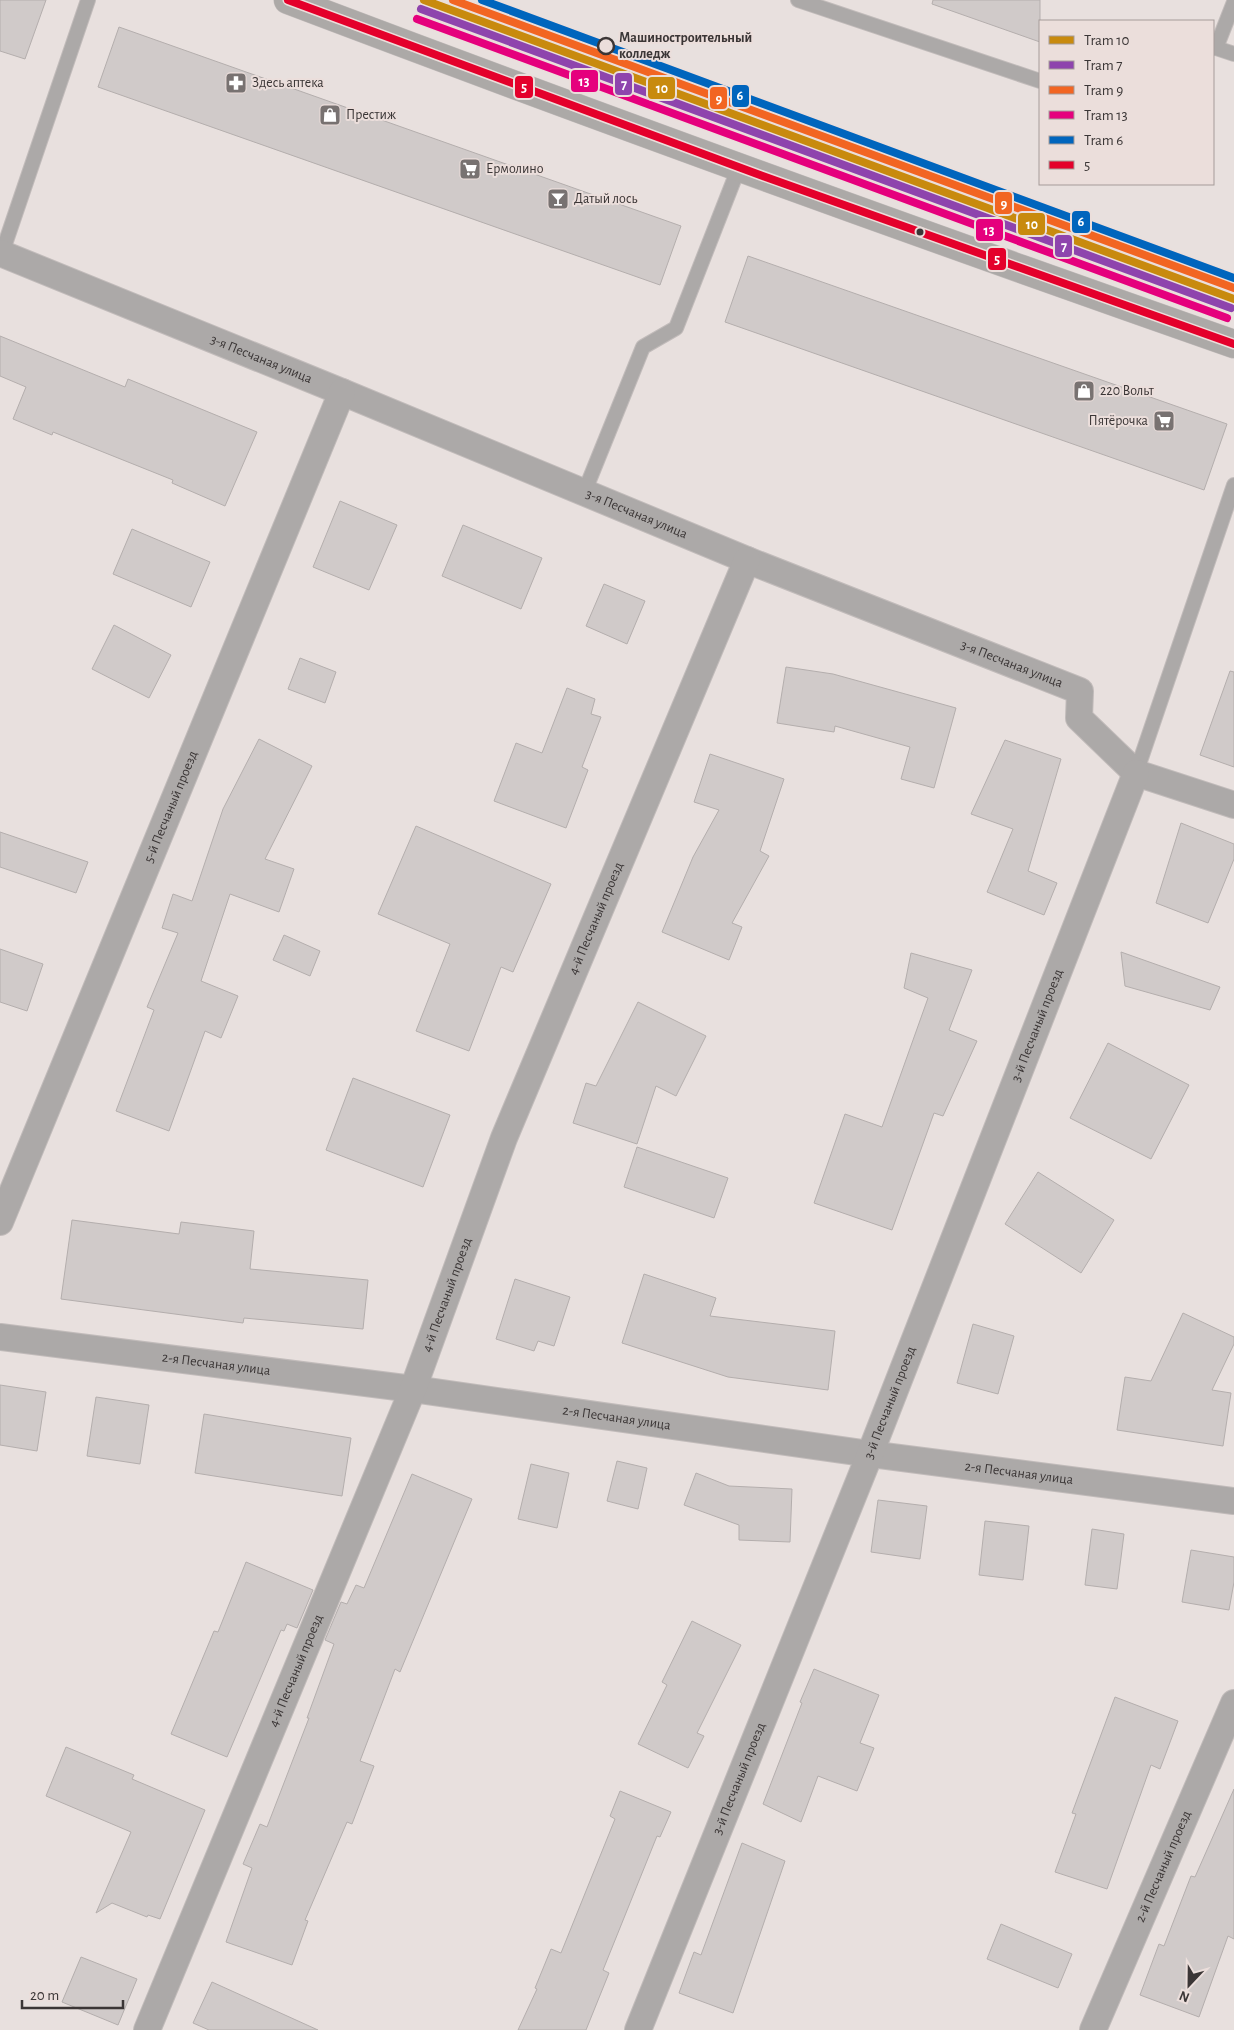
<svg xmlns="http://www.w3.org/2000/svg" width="1234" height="2030" viewBox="0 0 1234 2030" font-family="'Alegreya Sans',sans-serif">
  <rect width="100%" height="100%" fill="#e8e0de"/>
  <g fill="#d0cac9" stroke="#b4aead">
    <polygon points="0,0 46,0 25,59 0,51"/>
    <polygon points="933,0 1040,0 1040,42 932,4"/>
    <polygon points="119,27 681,226 660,285 98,87"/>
    <polygon points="748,256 1227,424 1204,490 725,322"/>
    <polygon points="0,336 125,387 128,379 257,432 225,506 172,483 173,480 53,432 52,435 13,419 26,387 0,376"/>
    <polygon points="340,501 397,525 369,590 313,567"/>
    <polygon points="463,525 542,558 521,609 442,576"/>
    <polygon points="132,529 210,562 191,607 113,574"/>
    <polygon points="604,584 645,601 627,644 586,626"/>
    <polygon points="114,625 171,655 149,698 92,669"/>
    <polygon points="300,658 336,672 325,703 288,689"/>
    <polygon points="786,667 833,674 956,708 934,788 901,779 910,747 835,726 834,732 777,723"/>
    <polygon points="1230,671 1234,672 1234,767 1200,755"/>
    <polygon points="567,688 595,699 591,714 601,717 582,767 588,770 566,828 494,801 516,743 542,753"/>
    <polygon points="259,739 312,766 265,859 294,869 279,912 230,894 201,981 238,996 221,1038 205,1031 169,1131 116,1111 154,1010 147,1007 178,933 162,928 173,894 192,901 223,809"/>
    <polygon points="1005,740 1061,759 1028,871 1057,883 1044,915 987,892 1013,829 971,814"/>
    <polygon points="710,754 784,779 760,851 769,856 732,923 742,927 729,960 662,932 693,857 719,810 694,802"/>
    <polygon points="1181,823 1234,844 1234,859 1208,923 1156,903"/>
    <polygon points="416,826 551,884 513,972 501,967 469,1051 416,1031 450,944 378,914"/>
    <polygon points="0,832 88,862 76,893 0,867"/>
    <polygon points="284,935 320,951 310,976 273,960"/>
    <polygon points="0,949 43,964 27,1011 0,1002"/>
    <polygon points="1121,952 1220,987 1210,1010 1125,986"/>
    <polygon points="911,953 972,970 949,1030 977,1041 943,1116 934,1113 892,1230 814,1203 845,1114 882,1127 928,998 904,988"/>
    <polygon points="638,1002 706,1036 676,1096 656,1086 637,1144 573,1123 586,1083 596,1086"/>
    <polygon points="1108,1043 1189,1085 1151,1159 1070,1118"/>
    <polygon points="353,1078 450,1115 423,1187 326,1150"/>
    <polygon points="637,1147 728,1178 714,1218 624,1187"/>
    <polygon points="1038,1172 1114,1220 1081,1273 1005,1224"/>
    <polygon points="72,1220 179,1234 181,1222 254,1231 250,1269 368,1280 363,1329 244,1318 243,1323 61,1299"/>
    <polygon points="644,1274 716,1298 710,1316 835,1331 828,1390 728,1377 622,1343"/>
    <polygon points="515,1279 570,1297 554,1346 538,1341 534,1351 496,1339"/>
    <polygon points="1183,1313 1234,1337 1234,1344 1212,1390 1231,1393 1223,1446 1117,1430 1125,1377 1151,1381"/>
    <polygon points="973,1324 1014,1336 998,1394 957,1383"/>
    <polygon points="0,1385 46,1392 37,1451 0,1445"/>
    <polygon points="96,1397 149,1405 140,1464 87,1456"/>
    <polygon points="204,1414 351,1438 342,1496 195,1473"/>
    <polygon points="617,1461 647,1468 638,1509 607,1501"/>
    <polygon points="531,1464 569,1473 557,1528 518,1519"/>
    <polygon points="696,1473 729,1486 792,1489 790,1542 739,1540 739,1525 684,1505"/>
    <polygon points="412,1474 472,1499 400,1672 395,1669 360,1761 374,1766 352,1824 347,1822 305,1920 308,1921 292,1965 226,1942 252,1868 243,1864 260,1824 267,1827 309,1718 307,1718 334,1644 325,1640 341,1602 347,1604 356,1585 364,1588"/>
    <polygon points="878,1500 927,1506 920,1559 871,1552"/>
    <polygon points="985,1521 1029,1526 1023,1580 979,1575"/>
    <polygon points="1092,1529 1124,1534 1117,1589 1085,1585"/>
    <polygon points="1191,1550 1234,1557 1234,1582 1229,1610 1182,1602"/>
    <polygon points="246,1562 313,1590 297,1628 287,1624 284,1631 281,1630 227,1757 171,1734 214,1631 218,1632"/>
    <polygon points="692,1621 741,1645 697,1733 704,1736 688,1768 638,1744 667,1685 662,1682"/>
    <polygon points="814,1669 879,1695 860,1743 874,1748 857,1791 818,1776 801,1822 763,1804 802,1703 800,1702"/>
    <polygon points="1115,1697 1178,1721 1160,1769 1151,1765 1107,1889 1055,1872 1076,1814 1072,1813"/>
    <polygon points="66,1747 134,1775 132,1779 205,1810 160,1919 148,1915 147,1917 112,1903 96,1913 131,1832 46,1796"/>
    <polygon points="1234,1789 1234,1939 1228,1936 1199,2017 1140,1995 1159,1944 1164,1946 1191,1876 1195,1877"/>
    <polygon points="620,1791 671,1812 660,1837 657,1836 603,1970 609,1973 586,2030 518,2030 537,1989 535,1988 551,1949 561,1953 615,1819 610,1816"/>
    <polygon points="742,1843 785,1861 733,2013 679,1993 694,1952 701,1955"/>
    <polygon points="1001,1924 1072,1954 1058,1988 987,1959"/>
    <polygon points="81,1957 137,1979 118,2025 62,2002"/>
    <polygon points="212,1982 318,2030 209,2030 193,2023"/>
  </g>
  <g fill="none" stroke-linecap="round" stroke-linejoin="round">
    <g stroke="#c1bbba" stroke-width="16">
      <g id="lane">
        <polyline points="798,0 1040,81"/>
        <polyline points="1213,47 1234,54"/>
        <polyline points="1216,48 1234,2"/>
        <polyline points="2,253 88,0"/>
        <polyline points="584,493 643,347 676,328 739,167"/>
        <polyline points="1136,773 1234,485"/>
      </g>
    </g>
    <g stroke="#c1bbba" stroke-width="28">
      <g id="street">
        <path id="s1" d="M0 253 342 392 747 560 1080 691 1079 718 1136 773 1234 805"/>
        <path id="s2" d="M0 1222 342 392"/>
        <path id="s3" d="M0 1337 413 1389 870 1454 1234 1501"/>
        <path id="s4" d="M147 2030 413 1389 504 1138 747 560"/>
        <path id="s5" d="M638 2030 870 1454 1136 773"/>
        <path id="s6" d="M1093 2030 1234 1703"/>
      </g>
    </g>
    <g stroke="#c1bbba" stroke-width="29">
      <path id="secondary" d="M288 0C602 119 917 233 1234 344"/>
    </g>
    <use href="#lane" stroke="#aca9a8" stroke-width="14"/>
    <use href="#street" stroke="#aca9a8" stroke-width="26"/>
    <use href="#secondary" stroke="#aca9a7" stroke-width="28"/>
    <g stroke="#ebdedb" stroke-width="11">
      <polyline id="bus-1" points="288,0 760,175 1234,344"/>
    </g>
    <use href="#bus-1" stroke="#e4002b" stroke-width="8"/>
    <g stroke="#ebdedb" stroke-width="11">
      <polyline id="tram-1" points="424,0 1234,299"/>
    </g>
    <g stroke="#ebdedb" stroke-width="11">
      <polyline id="tram-2" points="421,9 1231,308"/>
    </g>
    <g stroke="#ebdedb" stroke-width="11">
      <polyline id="tram-3" points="453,0 1234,288"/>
    </g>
    <g stroke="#ebdedb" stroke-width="11">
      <polyline id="tram-4" points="417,19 1227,318"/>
    </g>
    <g stroke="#ebdedb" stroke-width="11">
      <polyline id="tram-5" points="482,0 1234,278"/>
    </g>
    <use href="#tram-1" stroke="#c88a0e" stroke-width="8"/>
    <use href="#tram-2" stroke="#8e44ad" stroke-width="8"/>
    <use href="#tram-3" stroke="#f26522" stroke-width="8"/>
    <use href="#tram-4" stroke="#e5007d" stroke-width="8"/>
    <use href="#tram-5" stroke="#0065bd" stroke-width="8"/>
  </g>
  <defs>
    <g id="pharmacy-square" transform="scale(1.125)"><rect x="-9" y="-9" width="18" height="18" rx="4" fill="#787271" stroke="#ebdedb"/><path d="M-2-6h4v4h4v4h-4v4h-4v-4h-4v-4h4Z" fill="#fff"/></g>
    <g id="shop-square" transform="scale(1.125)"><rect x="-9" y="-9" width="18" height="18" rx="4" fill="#787271" stroke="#ebdedb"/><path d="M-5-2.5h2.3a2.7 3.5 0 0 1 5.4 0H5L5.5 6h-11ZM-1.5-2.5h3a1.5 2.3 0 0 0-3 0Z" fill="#fff"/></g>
    <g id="supermarket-square" transform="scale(1.125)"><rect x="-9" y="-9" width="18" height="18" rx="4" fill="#787271" stroke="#ebdedb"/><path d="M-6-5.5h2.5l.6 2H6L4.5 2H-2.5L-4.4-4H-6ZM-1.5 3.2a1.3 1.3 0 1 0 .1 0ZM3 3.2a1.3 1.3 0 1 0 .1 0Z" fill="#fff"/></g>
    <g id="bar-square" transform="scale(1.125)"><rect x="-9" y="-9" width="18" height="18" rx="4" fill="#787271" stroke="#ebdedb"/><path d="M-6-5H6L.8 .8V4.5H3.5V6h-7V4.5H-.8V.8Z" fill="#fff"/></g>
  </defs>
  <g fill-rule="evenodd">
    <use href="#pharmacy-square" x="236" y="83"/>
    <use href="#shop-square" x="330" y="115"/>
    <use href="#supermarket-square" x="470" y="169"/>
    <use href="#bar-square" x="558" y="199"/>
    <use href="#shop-square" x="1084" y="391"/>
    <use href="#supermarket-square" x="1164" y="421"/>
  </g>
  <circle fill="#ebdedb" stroke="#3b3636" stroke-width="2.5" cx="606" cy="46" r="8"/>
  <circle fill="#3b3636" stroke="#ebdedb" stroke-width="2" cx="920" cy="232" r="4.5"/>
  <g text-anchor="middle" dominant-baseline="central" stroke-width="4" stroke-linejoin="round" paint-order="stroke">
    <g font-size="14" font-weight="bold" fill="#3b3636" stroke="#ebdedb" text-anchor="start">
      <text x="619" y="38">Машиностроительный<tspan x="619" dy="16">колледж</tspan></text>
    </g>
    <g font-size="14" fill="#3b3636" stroke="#ebdedb" text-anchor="start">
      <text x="252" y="83">Здесь аптека</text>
      <text x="346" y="115">Престиж</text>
      <text x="486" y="169">Ермолино</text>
      <text x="574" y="199">Датый лось</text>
      <text x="1100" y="391">220 Вольт</text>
      <text x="1148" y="421" text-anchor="end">Пятёрочка</text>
    </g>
    <g font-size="14" fill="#3b3636" stroke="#ebdedb">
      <text stroke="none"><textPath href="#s1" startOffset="282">3-я Песчаная улица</textPath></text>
      <text stroke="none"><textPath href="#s1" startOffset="688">3-я Песчаная улица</textPath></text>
      <text stroke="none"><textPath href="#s1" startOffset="1092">3-я Песчаная улица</textPath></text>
      <text stroke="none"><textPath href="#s2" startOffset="449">5-й Песчаный проезд</textPath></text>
      <text stroke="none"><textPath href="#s4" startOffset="1199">4-й Песчаный проезд</textPath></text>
      <text stroke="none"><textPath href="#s5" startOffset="1081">3-й Песчаный проезд</textPath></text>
      <text stroke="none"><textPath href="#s4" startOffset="794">4-й Песчаный проезд</textPath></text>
      <text stroke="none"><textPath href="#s3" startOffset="218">2-я Песчаная улица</textPath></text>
      <text stroke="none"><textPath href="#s5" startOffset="676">3-й Песчаный проезд</textPath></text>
      <text stroke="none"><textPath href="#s3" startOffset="622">2-я Песчаная улица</textPath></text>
      <text stroke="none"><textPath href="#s3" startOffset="1028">2-я Песчаная улица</textPath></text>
      <text stroke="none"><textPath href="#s4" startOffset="389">4-й Песчаный проезд</textPath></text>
      <text stroke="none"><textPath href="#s5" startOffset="271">3-й Песчаный проезд</textPath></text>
      <text stroke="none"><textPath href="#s6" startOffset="178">2-й Песчаный проезд</textPath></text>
    </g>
  </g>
  <g stroke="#ebdedb" stroke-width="2">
    <rect x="570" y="69" width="29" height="24" rx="5" fill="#e5007d"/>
    <rect x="614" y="72" width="19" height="24" rx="5" fill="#8e44ad"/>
    <rect x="514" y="75" width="20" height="24" rx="5" fill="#e4002b"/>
    <rect x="647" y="76" width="29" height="24" rx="5" fill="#c88a0e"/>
    <rect x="731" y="84" width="19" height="24" rx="5" fill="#0065bd"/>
    <rect x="709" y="86" width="19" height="24" rx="5" fill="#f26522"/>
    <rect x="994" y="191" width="19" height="24" rx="5" fill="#f26522"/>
    <rect x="1071" y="210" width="20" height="24" rx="5" fill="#0065bd"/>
    <rect x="1017" y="212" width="29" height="24" rx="5" fill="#c88a0e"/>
    <rect x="975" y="218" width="29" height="24" rx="5" fill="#e5007d"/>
    <rect x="1054" y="234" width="19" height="24" rx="5" fill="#8e44ad"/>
    <rect x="987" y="247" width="20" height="24" rx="5" fill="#e4002b"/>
  </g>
  <g font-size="14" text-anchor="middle" font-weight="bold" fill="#fff">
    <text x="584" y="86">13</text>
    <text x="624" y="89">7</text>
    <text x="524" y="92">5</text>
    <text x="662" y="93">10</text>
    <text x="740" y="100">6</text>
    <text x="719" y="103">9</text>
    <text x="1004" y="208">9</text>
    <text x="1081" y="226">6</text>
    <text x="1032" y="229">10</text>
    <text x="989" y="235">13</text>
    <text x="1064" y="251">7</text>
    <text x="997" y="264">5</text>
  </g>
  <rect x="1039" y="20" width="175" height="165" fill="#ebdedb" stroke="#a59b99"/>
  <rect x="1049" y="36" width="25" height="8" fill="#c88a0e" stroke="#a59b99"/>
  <text x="1084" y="45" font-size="15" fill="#3b3636">Tram 10</text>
  <rect x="1049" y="61" width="25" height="8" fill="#8e44ad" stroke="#a59b99"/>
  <text x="1084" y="70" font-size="15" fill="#3b3636">Tram 7</text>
  <rect x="1049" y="86" width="25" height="8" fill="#f26522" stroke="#a59b99"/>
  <text x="1084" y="95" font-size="15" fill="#3b3636">Tram 9</text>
  <rect x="1049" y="111" width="25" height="8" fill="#e5007d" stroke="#a59b99"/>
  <text x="1084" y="120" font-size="15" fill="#3b3636">Tram 13</text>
  <rect x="1049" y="136" width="25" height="8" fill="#0065bd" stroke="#a59b99"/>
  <text x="1084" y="145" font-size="15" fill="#3b3636">Tram 6</text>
  <rect x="1049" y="161" width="25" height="8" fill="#e4002b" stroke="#a59b99"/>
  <text x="1084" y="170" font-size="15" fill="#3b3636">5</text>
  <g transform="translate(1189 1985) rotate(202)" stroke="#ebdedb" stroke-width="4" paint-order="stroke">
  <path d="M0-4L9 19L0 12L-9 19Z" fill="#3b3636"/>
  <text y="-8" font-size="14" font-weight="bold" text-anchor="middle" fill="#3b3636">N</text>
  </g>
  <path d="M22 2000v8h101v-8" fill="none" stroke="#3b3636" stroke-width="2.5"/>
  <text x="30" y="2000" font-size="15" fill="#3b3636" stroke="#ebdedb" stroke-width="4" paint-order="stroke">20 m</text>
</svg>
